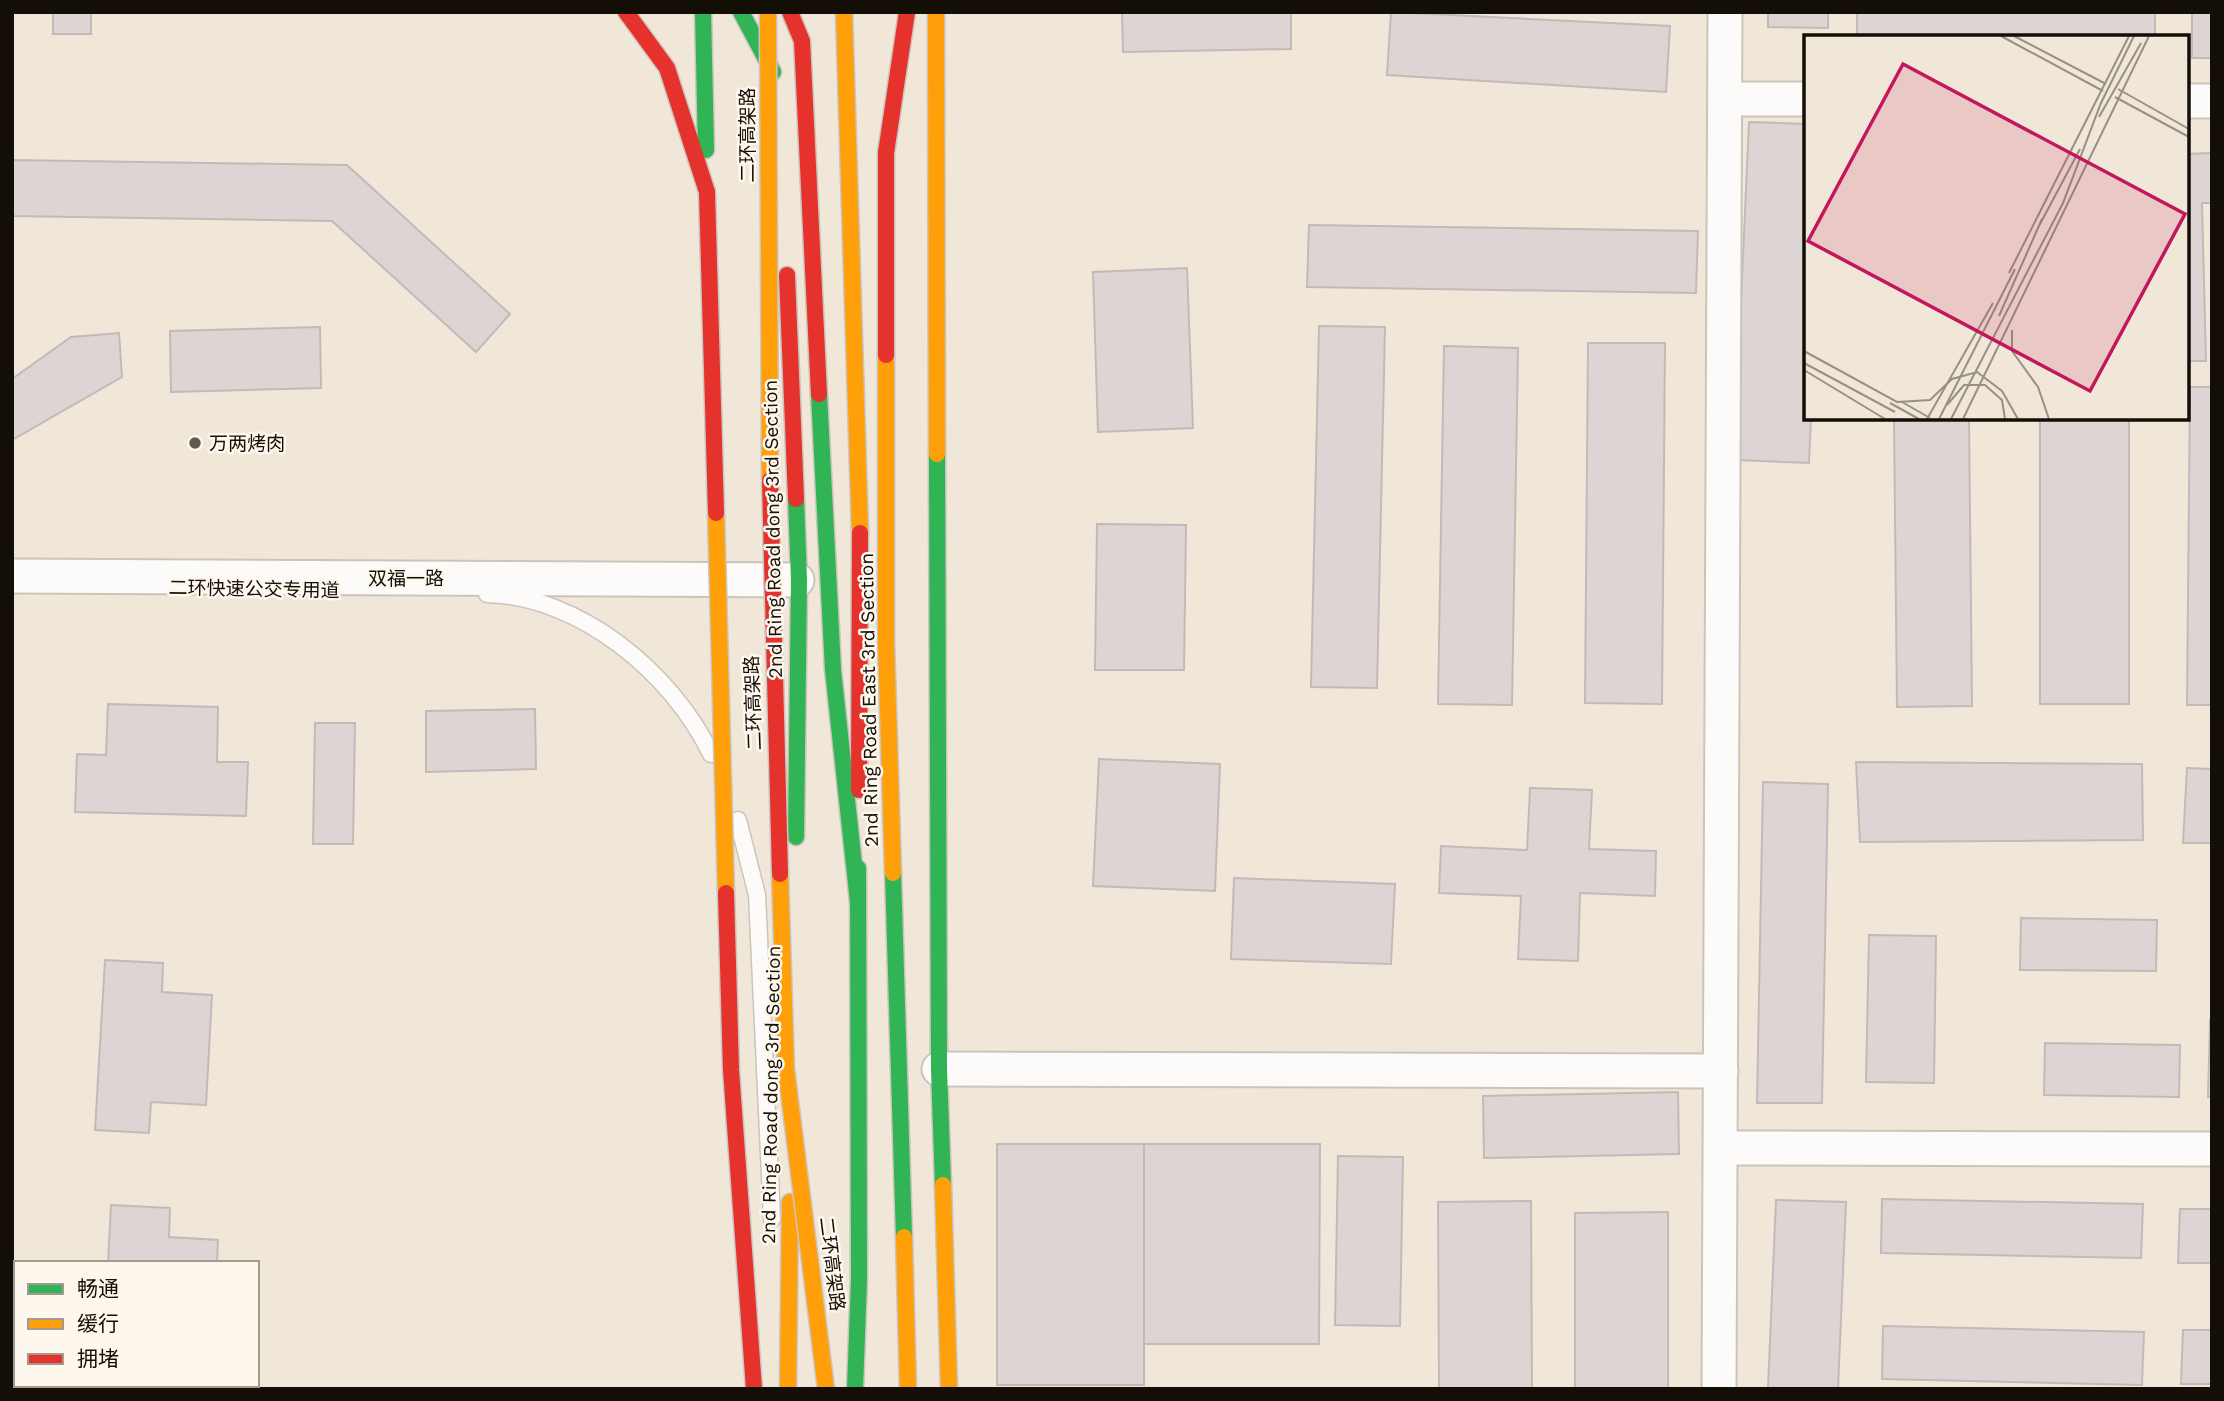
<svg xmlns="http://www.w3.org/2000/svg" width="2224" height="1401" viewBox="0 0 2224 1401" font-family="'Work Sans','Noto Sans SC',sans-serif">
  <rect width="100%" height="100%" fill="#f0e7d9"/>
  <g fill="#ddd5d4" stroke="#c2bab9" stroke-width="2">
    <rect x="53" y="12" width="38" height="22"/>
    <polygon points="1122,12 1291,12 1291,49 1123,52"/>
    <polygon points="1391,12 1670,26 1666,92 1387,75"/>
    <polygon points="1768,12 1828,12 1828,28 1768,27"/>
    <rect x="1857" y="12" width="298" height="25"/>
    <rect x="2192" y="12" width="20" height="46"/>
    <polygon points="1749,122 1806,124 1806,418 1811,418 1809,463 1734,460"/>
    <polygon points="2212,153 2212,203 2202,203 2206,361 2187,361 2187,154"/>
    <polygon points="12,160 347,165 510,314 476,352 332,221 12,216"/>
    <polygon points="1309,225 1698,231 1696,293 1307,287"/>
    <polygon points="1187,268 1193,428 1098,432 1093,272"/>
    <polygon points="1319,326 1385,327 1377,688 1311,687"/>
    <polygon points="320,327 321,388 171,392 170,331"/>
    <polygon points="119,333 122,377 12,440 12,379 71,337"/>
    <polygon points="1588,343 1665,343 1662,704 1585,703"/>
    <polygon points="1444,346 1518,348 1512,705 1438,704"/>
    <polygon points="2190,387 2212,387 2212,705 2187,705"/>
    <polygon points="1894,418 1969,418 1972,706 1897,707"/>
    <rect x="2040" y="418" width="89" height="286"/>
    <polygon points="1097,524 1186,525 1184,670 1095,670"/>
    <polygon points="108,704 218,707 217,762 248,762 246,816 75,812 77,754 106,755"/>
    <polygon points="535,709 536,769 426,772 426,711"/>
    <polygon points="315,723 355,723 353,844 313,844"/>
    <polygon points="1099,759 1220,764 1215,891 1093,886"/>
    <polygon points="1856,762 2142,764 2143,840 1860,842"/>
    <polygon points="2187,768 2212,769 2212,843 2183,843"/>
    <polygon points="1763,782 1828,784 1822,1103 1757,1103"/>
    <polygon points="1530,788 1592,790 1589,849 1656,851 1655,896 1580,893 1578,961 1518,959 1521,896 1439,893 1441,846 1527,850"/>
    <polygon points="1234,878 1395,884 1391,964 1231,959"/>
    <polygon points="2021,918 2157,920 2156,971 2020,970"/>
    <polygon points="1869,935 1936,936 1934,1083 1866,1082"/>
    <polygon points="105,960 163,963 162,992 212,995 206,1105 151,1102 149,1133 95,1130"/>
    <polygon points="2210,1020 2212,1020 2212,1097 2208,1097"/>
    <polygon points="2045,1043 2180,1045 2179,1097 2044,1095"/>
    <polygon points="1678,1092 1679,1154 1484,1158 1483,1096"/>
    <rect x="997" y="1144" width="147" height="241"/>
    <polygon points="1144,1144 1320,1144 1319,1344 1144,1344"/>
    <polygon points="1338,1156 1403,1157 1400,1326 1335,1325"/>
    <polygon points="1882,1199 2143,1204 2141,1258 1881,1253"/>
    <polygon points="1776,1200 1846,1202 1838,1389 1768,1389"/>
    <polygon points="1531,1201 1532,1389 1439,1389 1438,1202"/>
    <polygon points="111,1205 170,1208 169,1237 218,1240 217,1263 108,1263"/>
    <polygon points="2180,1209 2212,1209 2212,1263 2178,1263"/>
    <polygon points="1668,1212 1668,1389 1575,1389 1575,1213"/>
    <polygon points="1883,1326 2144,1332 2142,1385 1882,1379"/>
    <polygon points="2183,1330 2212,1330 2212,1384 2181,1384"/>
  </g>
  <g fill="none" stroke-linecap="round" stroke-linejoin="round">
    <g stroke="#cbc4ba" stroke-width="19">
      <g id="lane">
        <path d="M487 594C580 596 672 673 711 754"/>
        <polyline points="738,820 757,895 772,1219"/>
      </g>
    </g>
    <g stroke="#cbc4ba" stroke-width="37">
      <g id="street">
        <polyline points="1725,99 1806,99"/>
        <polyline points="2187,101 2212,101"/>
        <polyline points="12,576 797,580"/>
        <polyline points="939,1069 1721,1071"/>
        <polyline points="1721,1148 2212,1149"/>
        <polyline points="1719,1389 1725,12"/>
      </g>
    </g>
    <g stroke="#cbc4ba" stroke-width="19">
      <g id="fast">
        <polyline points="703,12 706,150"/>
        <polyline points="741,12 773,72"/>
        <polyline points="819,394 833,670 858,902"/>
        <polyline points="937,454 939,1069 943,1185"/>
        <polyline points="796,499 799,580 796,837"/>
        <polyline points="893,873 904,1237"/>
        <polyline points="855,1389 859,1280 858,868"/>
      </g>
    </g>
    <g stroke="#cbc4ba" stroke-width="19">
      <g id="slow">
        <polyline points="844,12 860,533"/>
        <polyline points="936,12 937,454"/>
        <polyline points="886,355 886,642 893,873"/>
        <polyline points="943,1185 949,1389"/>
        <polyline points="904,1237 908,1389"/>
        <polyline points="788,1389 790,1202"/>
      </g>
    </g>
    <g stroke="#cbc4ba" stroke-width="19">
      <g id="jam">
        <polyline points="626,12 667,68 707,192"/>
        <polyline points="790,12 802,41 819,394"/>
        <polyline points="787,275 796,499"/>
        <polyline points="886,355 886,153 907,12"/>
        <polyline points="859,790 860,533"/>
      </g>
    </g>
    <use href="#lane" stroke="#fdfbf9" stroke-width="16"/>
    <use href="#street" stroke="#fdfbf9" stroke-width="33"/>
    <use href="#fast" stroke="#30b455" stroke-width="16"/>
    <use href="#slow" stroke="#ff9f0a" stroke-width="16"/>
    <use href="#jam" stroke="#e5322d" stroke-width="16"/>
    <g stroke="#cac6c0" stroke-width="19" stroke-linecap="butt">
      <g id="slow-bridge">
        <polyline points="768,12 770,480"/>
        <polyline points="716,513 726,893"/>
        <polyline points="780,874 786,1069 826,1389"/>
      </g>
    </g>
    <g stroke="#cac6c0" stroke-width="19" stroke-linecap="butt">
      <g id="jam-bridge">
        <polyline points="707,192 716,513"/>
        <polyline points="770,480 780,874"/>
        <polyline points="726,893 731,1070 754,1389"/>
      </g>
    </g>
    <use href="#slow-bridge" stroke="#ff9f0a" stroke-width="16"/>
    <use href="#jam-bridge" stroke="#e5322d" stroke-width="16"/>
  </g>
  <circle fill="#605a50" stroke="#fef7ed" stroke-width="2.5" cx="195" cy="443" r="7"/>
  <g text-anchor="middle" dominant-baseline="central" stroke-width="5" stroke-linejoin="round" paint-order="stroke">
    <g font-size="19" fill="#130e06" stroke="#fef7ed">
      <text transform="translate(747 135) rotate(-90)">二环高架路</text>
      <text transform="translate(773 529) rotate(-91)">2nd Ring Road dong 3rd Section</text>
      <text x="406" y="578">双福一路</text>
      <text transform="translate(254 589) rotate(1)">二环快速公交专用道</text>
      <text transform="translate(869 700) rotate(-91)">2nd Ring Road East 3rd Section</text>
      <text transform="translate(753 703) rotate(-92)">二环高架路</text>
      <text transform="translate(771 1095) rotate(-89)">2nd Ring Road dong 3rd Section</text>
      <text transform="translate(832 1264) rotate(83)">二环高架路</text>
    </g>
    <g font-size="19" fill="#130e06" stroke="#fef7ed" text-anchor="start">
      <text x="209" y="443">万两烤肉</text>
    </g>
  </g>
  <g transform="translate(1804 35)">
    <rect width="385" height="385" fill="#f0e7d9"/>
    <path fill="none" stroke="#989085" stroke-width="2" d="M197 1 299 56M210 1 302 49M314 54 385 94M311 62 385 102M295 82 337 8M236 189 276 114M205 238 325 1M195 281 238 184M208 295V316L234 352 245 384M0 316 93 367 126 365 148 344 173 337 198 356 214 384M0 328 91 377M0 335 81 384M98 367 126 383M86 368 115 384M143 370 160 350H181L198 365 201 384M123 384 189 268M135 384 211 234M147 384 259 168 297 68 330 1M159 384 345 1"/>
    <path fill="#c2185b" fill-opacity="0.15" stroke="#c2185b" stroke-width="3.5" d="M99 29 381 179 286 356 4 206Z"/>
    <rect width="385" height="385" fill="none" stroke="#130e06" stroke-width="3.5"/>
  </g>
  <rect width="2224" height="1401" fill="none" stroke="#130e06" stroke-width="28"/>
  <rect x="14" y="1261" width="245" height="126" fill="#fef7ed" stroke="#a09a91" stroke-width="2"/>
  <rect x="28" y="1284" width="35" height="10" fill="#30b455" stroke="#a09a91" stroke-width="2"/>
  <text x="77" y="1296" font-size="21" fill="#130e06">畅通</text>
  <rect x="28" y="1319" width="35" height="10" fill="#ff9f0a" stroke="#a09a91" stroke-width="2"/>
  <text x="77" y="1331" font-size="21" fill="#130e06">缓行</text>
  <rect x="28" y="1354" width="35" height="10" fill="#e5322d" stroke="#a09a91" stroke-width="2"/>
  <text x="77" y="1366" font-size="21" fill="#130e06">拥堵</text>
</svg>
